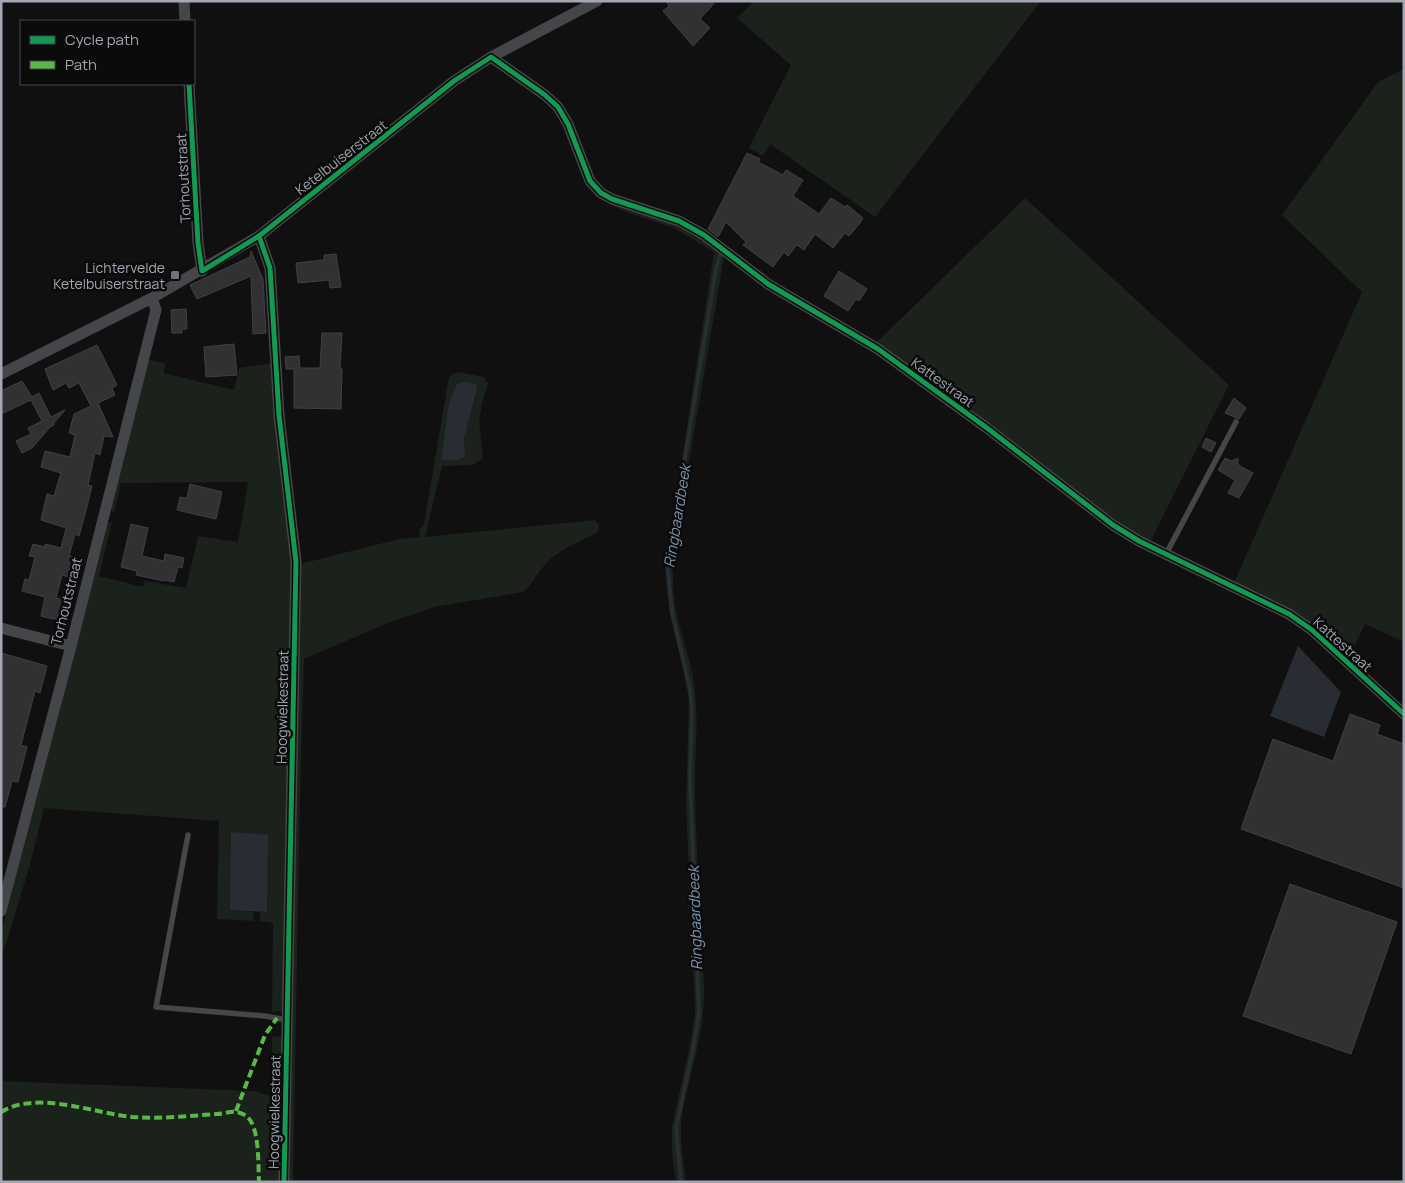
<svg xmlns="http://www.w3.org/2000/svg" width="1405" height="1183" viewBox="0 0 1405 1183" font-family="Manrope,sans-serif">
  <rect width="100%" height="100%" fill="#101011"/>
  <g fill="#1b211b" fill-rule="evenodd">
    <polygon points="754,1 1041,1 875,217 770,144 763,156 749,148 791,65 737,18"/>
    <polygon points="1404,69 1404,642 1365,624 1350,656 1322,631 1300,615 1234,583 1362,292 1282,215 1378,82"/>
    <polygon points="1025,198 1229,385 1150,542 1121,524 966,405 876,343"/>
    <path d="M608 204C653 217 688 225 724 257L673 556C672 576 673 596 677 616 683 641 693 667 695 693 699 726 694 759 695 791 696 857 702 922 704 988 705 1033 690 1071 682 1114 679 1136 683 1160 686 1182H676L672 1153V1126L690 1045 695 1012 686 805 689 700 680 651 669 609 665 569 714 252 674 228 626 212Z"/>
    <polygon points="148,360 166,363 163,373 234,390 239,368 273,363 291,548 283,1011 272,1012 273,923 260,921 260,912 266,912 230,910 253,912 254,921 217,919 219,821 44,808 29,868 1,960 1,933 92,574 95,574 108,523 112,522 99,576 143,587 145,581 186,588 198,536 238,542 248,482 121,483 114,513 111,509"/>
    <path d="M457 372 484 377 488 384 483 399 479 420 483 458 473 465 442 466 425 537 595 520 599 525 598 531 593 535C575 543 555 552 543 567 536 575 532 585 523 592L434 607 388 623 304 659 300 795 293 1182H287L300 564 399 539 420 537 419 530 424 524 449 377ZM476 396 473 403 464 439 442 448 445 436Z"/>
    <polygon points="272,1036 283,1037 279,1182 1,1182 1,1081 254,1091 270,1096"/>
  </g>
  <g fill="#282d33">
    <polygon points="464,382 476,384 477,389 464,439 465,456 458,460 441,460 449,403 457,384"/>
    <polygon points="1298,646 1341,692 1324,737 1270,716"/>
    <polygon points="231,832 268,835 267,912 230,910"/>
  </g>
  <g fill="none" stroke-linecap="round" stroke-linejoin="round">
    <polyline stroke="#282d33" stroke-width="4" points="681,1182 676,1128 693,1049 699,1012 690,778 692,711 690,689 672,613 668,571 671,543 716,269 721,252"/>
  </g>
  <g fill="#313133" stroke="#404144">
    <polygon points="666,1 716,1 700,19 710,28 693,46 663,11 669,6"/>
    <polygon points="747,153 760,159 758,162 783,175 786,170 803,180 793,196 819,214 831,198 845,207 847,205 863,218 860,223 849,236 845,233 833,248 815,234 804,250 797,245 788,256 784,252 773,267 743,245 746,242 726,222 718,237 708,229"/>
    <polygon points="251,251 263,279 266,333 253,334 251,276 197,299 190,285 250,257"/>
    <polygon points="336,254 341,287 330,288 329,280 298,283 296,263 324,260 324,255"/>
    <polygon points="839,271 867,289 859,301 856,299 848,311 824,296"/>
    <polygon points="186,309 187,329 182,329 182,333 172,333 171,310"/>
    <polygon points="322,333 342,333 340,369 342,369 341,409 294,408 294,369 286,369 285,357 299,356 300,368 320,368"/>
    <polygon points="234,344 237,375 206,377 204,347"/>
    <polygon points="97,345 117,385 112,388 115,395 98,403 113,437 104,436 100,455 95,453 88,485 92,486 84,518 79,536 75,534 69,556 74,557 69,577 62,575 56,598 63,599 58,620 41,616 45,597 22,591 25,579 29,580 35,557 29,556 33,544 45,547 45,544 61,548 66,528 41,520 47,494 54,496 61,473 41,467 45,451 70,457 75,435 69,433 74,414 91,406 79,383 69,388 66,383 53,390 45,369"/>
    <polygon points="22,381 32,397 39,393 51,417 65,410 54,423 54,425 50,427 32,448 22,453 16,441 31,434 28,428 42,421 31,400 1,414 1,391"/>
    <polygon points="1234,398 1246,408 1239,419 1225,413"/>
    <polygon points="1206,438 1216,443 1211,452 1202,447"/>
    <polygon points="1225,458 1232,461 1238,458 1238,465 1253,473 1239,498 1228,493 1235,480 1218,470"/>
    <polygon points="190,484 222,492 216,519 177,510 180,497 187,498"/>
    <polygon points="131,524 148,528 142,556 164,561 165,554 184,558 182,568 178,567 174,582 164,580 164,581 136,575 137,571 121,567"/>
    <polygon points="1,653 47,666 40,693 35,691 21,745 27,747 18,782 12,781 5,807 1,807"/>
    <polygon points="1350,714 1380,725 1377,734 1404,744 1404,888 1241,829 1273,739 1333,761"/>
    <polygon points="1290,884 1397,922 1351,1054 1243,1016"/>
  </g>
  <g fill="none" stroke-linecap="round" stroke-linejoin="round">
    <g stroke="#454649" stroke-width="5.5">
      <polyline points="1166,554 1236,422"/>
      <polyline points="188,835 156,1007 265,1016 287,1020"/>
    </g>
    <g stroke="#454649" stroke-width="11">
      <polyline points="184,1 185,21"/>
      <polyline points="491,57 545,95 558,107 568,124 590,181 601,193 612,199 679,221 704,235 768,284 878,349 987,428 1113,525 1139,541 1289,614 1312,630 1404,714"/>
      <polyline points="189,84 198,243 202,271"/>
      <polyline points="259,236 270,268 279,415 296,562 284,1182"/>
      <polyline points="1,374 152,298 259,236 454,81 491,57 597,1"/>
      <polyline points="1,628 71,646"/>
      <polyline points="1,911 71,646 156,310 152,298"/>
    </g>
    <g stroke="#58b947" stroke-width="4" stroke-dasharray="8 4" stroke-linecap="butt">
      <polyline points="236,1111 265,1035 277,1018"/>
      <path d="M1 1112C37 1090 93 1113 132 1117 160 1119 189 1116 217 1114 223 1114 230 1111 236 1112 238 1112 244 1114 246 1116 260 1125 258 1166 259 1182"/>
    </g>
    <g stroke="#0b0b0c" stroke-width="8">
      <g id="cycleway">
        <polyline points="189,84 198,243 202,271 259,236 454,81 491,57 545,95 558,107 568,124 590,181 601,193 612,199 679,221 704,235 768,284 878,349 987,428 1113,525 1139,541 1289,614 1312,630 1404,714"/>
        <polyline points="259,236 270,268 279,415 296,562 284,1182"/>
      </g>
    </g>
    <use href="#cycleway" stroke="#139951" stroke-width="5"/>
  </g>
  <rect fill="#6f7279" stroke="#0b0b0c" stroke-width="2" x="170" y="270" width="10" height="10" rx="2.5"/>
  <g text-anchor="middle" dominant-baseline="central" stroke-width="5" stroke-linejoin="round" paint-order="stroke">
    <g font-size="14" fill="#a2a7b1" stroke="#0b0b0c">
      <text transform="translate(341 157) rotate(-38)">Ketelbuiserstraat</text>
      <text transform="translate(183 178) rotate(-93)">Torhoutstraat</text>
      <text transform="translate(943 382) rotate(36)">Kattestraat</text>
      <text transform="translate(66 601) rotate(-76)">Torhoutstraat</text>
      <text transform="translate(1343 644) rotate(42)">Kattestraat</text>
      <text transform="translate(282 707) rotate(-89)">Hoogwielkestraat</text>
      <text transform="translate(274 1112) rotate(-89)">Hoogwielkestraat</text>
    </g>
    <g font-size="14" fill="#a2a7b1" stroke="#0b0b0c" text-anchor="end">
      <text x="165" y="267">Lichtervelde<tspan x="165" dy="16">Ketelbuiserstraat</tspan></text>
    </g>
    <g font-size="15" font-style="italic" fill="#7b94aa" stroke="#0b0b0c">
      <text transform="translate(677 516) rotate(-81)">Ringbaardbeek</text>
      <text transform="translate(695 918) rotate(-92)">Ringbaardbeek</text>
    </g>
  </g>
  <rect width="1405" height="1183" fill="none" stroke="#a2a7b1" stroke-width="5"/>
  <rect x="20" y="20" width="175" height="65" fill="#0b0b0c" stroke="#47494e"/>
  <rect x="30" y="36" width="25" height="8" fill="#139951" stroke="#47494e"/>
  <text x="65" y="45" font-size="15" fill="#a2a7b1">Cycle path</text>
  <rect x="30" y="61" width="25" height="8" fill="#58b947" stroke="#47494e"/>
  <text x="65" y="70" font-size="15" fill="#a2a7b1">Path</text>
</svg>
